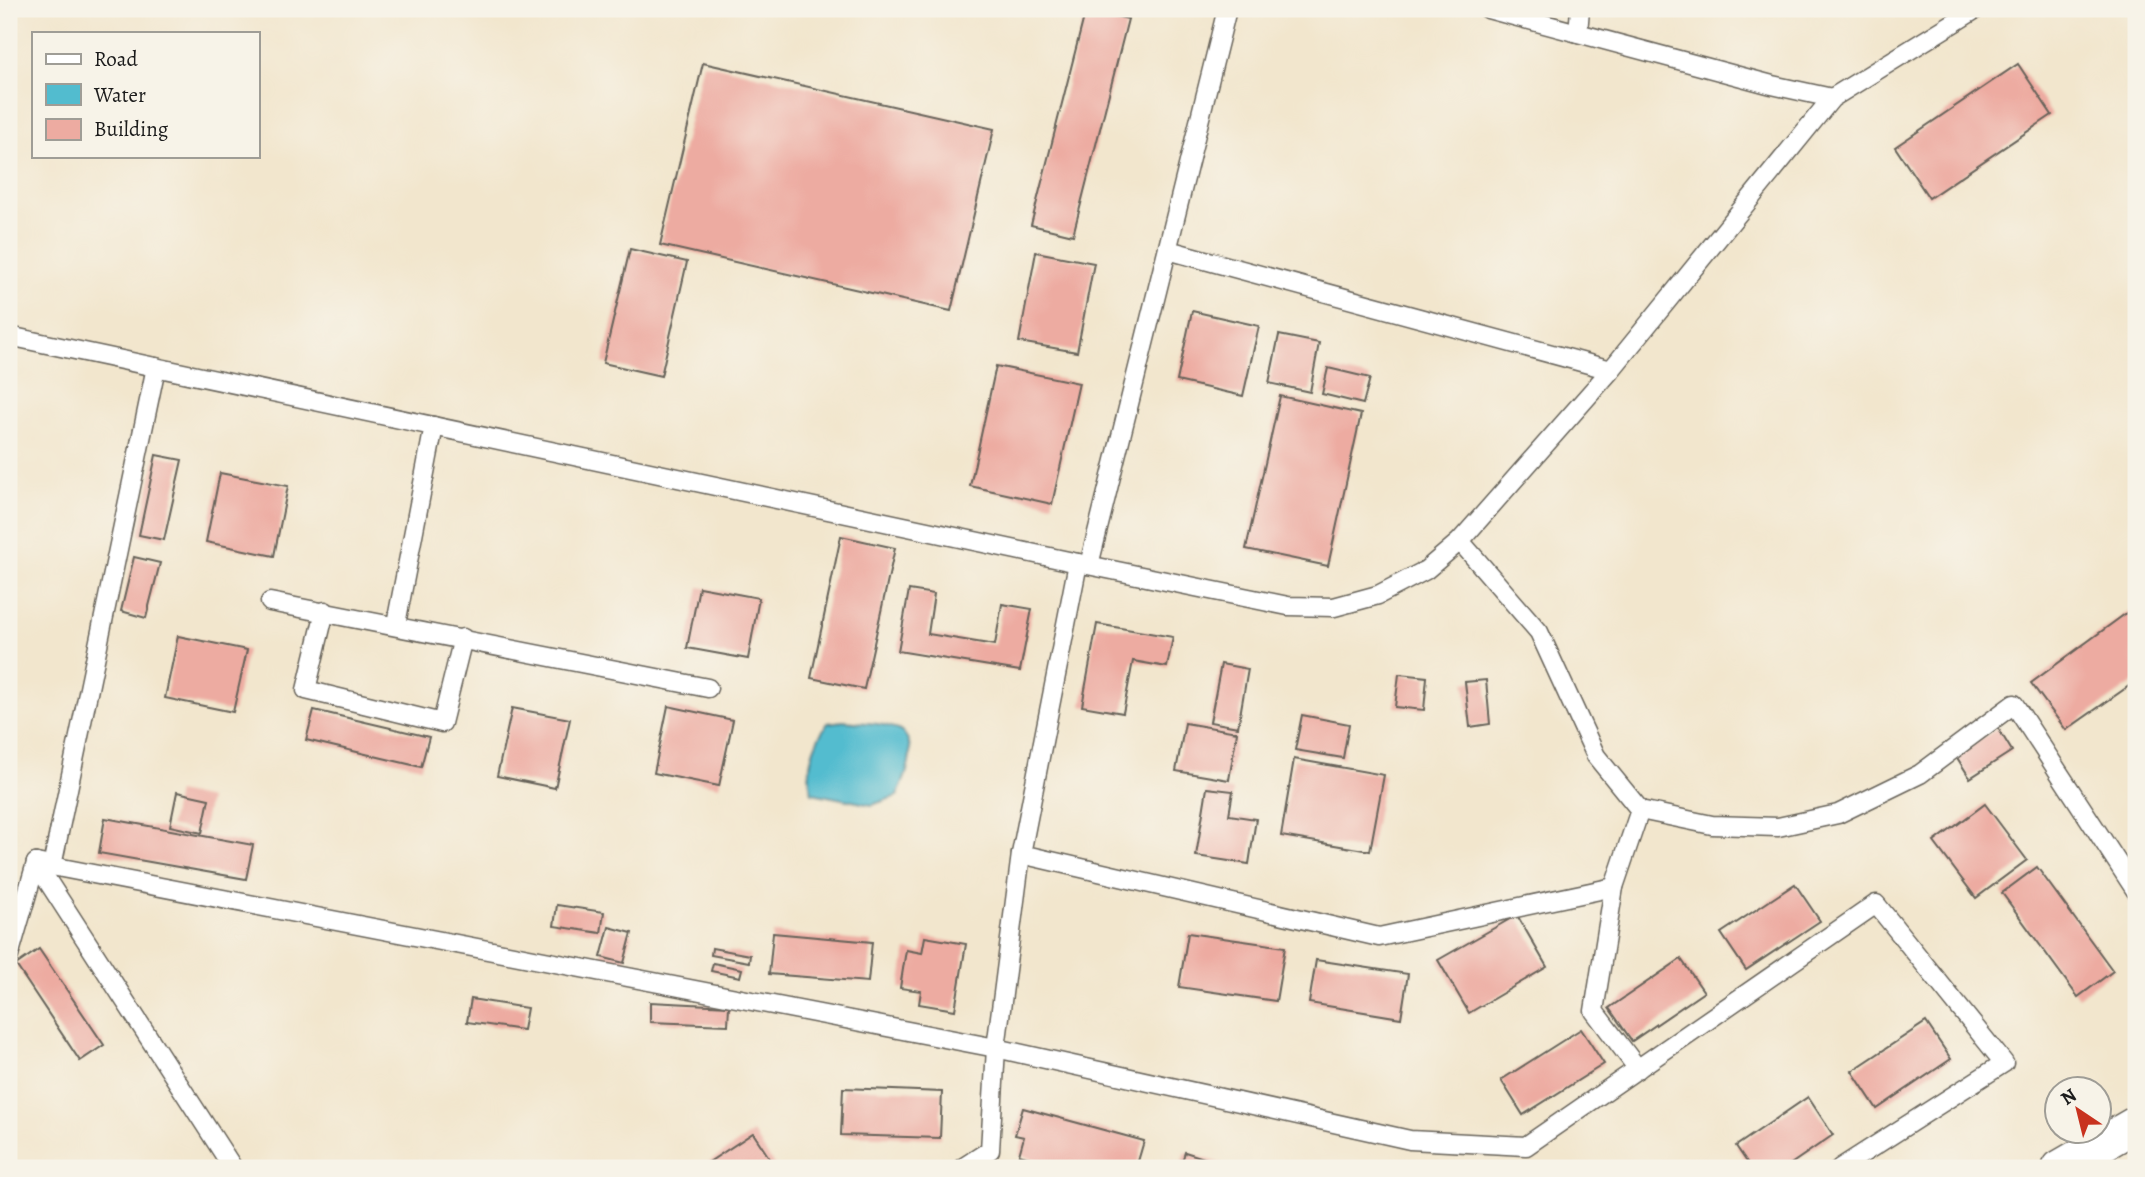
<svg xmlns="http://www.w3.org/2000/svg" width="2145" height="1177" viewBox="0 0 2145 1177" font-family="Alegreya,serif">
  <rect width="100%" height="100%" fill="#f7f3e8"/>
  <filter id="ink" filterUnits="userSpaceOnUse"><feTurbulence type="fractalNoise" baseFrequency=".0143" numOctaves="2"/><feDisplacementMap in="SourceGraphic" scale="14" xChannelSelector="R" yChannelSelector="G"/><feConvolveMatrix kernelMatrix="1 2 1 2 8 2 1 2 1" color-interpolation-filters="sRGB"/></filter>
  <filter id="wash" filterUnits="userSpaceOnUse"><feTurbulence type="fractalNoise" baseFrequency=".00686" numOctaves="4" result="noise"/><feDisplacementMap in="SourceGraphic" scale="28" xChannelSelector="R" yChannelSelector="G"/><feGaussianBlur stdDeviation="1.57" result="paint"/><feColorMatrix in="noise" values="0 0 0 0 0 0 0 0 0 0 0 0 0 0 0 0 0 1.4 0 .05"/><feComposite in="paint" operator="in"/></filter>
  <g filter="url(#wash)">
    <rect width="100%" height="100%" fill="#f2e6cd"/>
    <path fill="#52bccf" stroke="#376c76" stroke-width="2" d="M843 721C859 723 884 722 898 730 921 741 905 780 897 796L872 805 812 793C805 769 813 743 828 723Z"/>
    <g id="blocks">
      <g fill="#edaba1">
        <polygon points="1086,9 1128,19 1073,235 1031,225"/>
        <polygon points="703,63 994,129 951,311 660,245"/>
        <polygon points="2018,64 2052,115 1929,198 1895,147"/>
        <polygon points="630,249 687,262 661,376 603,363"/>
        <polygon points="1036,252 1094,263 1077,352 1019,342"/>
        <polygon points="1192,311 1259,326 1243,396 1177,381"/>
        <polygon points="1279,335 1319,343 1310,392 1269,383"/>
        <polygon points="996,366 1079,383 1052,504 970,486"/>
        <polygon points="1328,368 1370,378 1363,404 1322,394"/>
        <polygon points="1280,396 1361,414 1328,566 1246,549"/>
        <polygon points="156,455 182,460 164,540 139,535"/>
        <polygon points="220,473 288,486 274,556 206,542"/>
        <polygon points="841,536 895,548 864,689 811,678"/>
        <polygon points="134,557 160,563 146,618 121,611"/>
        <polygon points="699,587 759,598 748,659 687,648"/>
        <polygon points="909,590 934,594 928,634 995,645 1002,604 1032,609 1020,671 898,651"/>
        <polygon points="2136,606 2136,681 2066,730 2031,683"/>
        <polygon points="1097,624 1173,637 1167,667 1133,661 1123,713 1082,706"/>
        <polygon points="178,636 247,650 233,712 165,698"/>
        <polygon points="1221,664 1248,669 1238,727 1210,722"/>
        <polygon points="1399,674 1427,677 1424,710 1395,707"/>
        <polygon points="1486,680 1490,724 1470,727 1465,682"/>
        <polygon points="668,706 733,720 719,786 654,773"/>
        <polygon points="512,708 570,719 555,788 497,776"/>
        <polygon points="314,710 429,737 421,767 306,740"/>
        <polygon points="1302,715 1349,724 1343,758 1295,750"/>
        <polygon points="1185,723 1237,732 1229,780 1176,771"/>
        <polygon points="1998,728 2012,751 1970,778 1956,756"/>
        <polygon points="1294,759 1384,775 1370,851 1281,836"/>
        <polygon points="1207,788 1233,791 1229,815 1256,819 1249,864 1196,856"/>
        <polygon points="177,792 209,799 202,833 170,826"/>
        <polygon points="1985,804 2027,860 1976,898 1934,842"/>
        <polygon points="105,818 253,845 246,879 99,853"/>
        <polygon points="2037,867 2113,971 2078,997 2002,893"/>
        <polygon points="1795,884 1820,921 1746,970 1721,933"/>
        <polygon points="557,905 604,912 601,933 554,926"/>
        <polygon points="1517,915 1547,967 1469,1013 1438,960"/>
        <polygon points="609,927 632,933 624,963 601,957"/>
        <polygon points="773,933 872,942 868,982 769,974"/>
        <polygon points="1188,933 1285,947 1276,1001 1179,987"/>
        <polygon points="925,937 966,944 955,1010 919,1004 921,991 900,988 906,950 922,953"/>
        <polygon points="712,948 750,955 749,962 711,955"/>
        <polygon points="39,949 104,1045 80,1061 16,965"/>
        <polygon points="1681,959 1704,992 1632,1041 1609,1008"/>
        <polygon points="1316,960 1408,974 1401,1018 1309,1003"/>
        <polygon points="713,963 742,969 740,977 711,971"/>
        <polygon points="471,999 527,1008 523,1030 467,1022"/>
        <polygon points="650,1002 729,1006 728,1025 650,1022"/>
        <polygon points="1926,1022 1951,1059 1877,1109 1852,1071"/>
        <polygon points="1581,1029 1604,1064 1523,1115 1501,1080"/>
        <polygon points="843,1088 942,1092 940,1138 841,1135"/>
        <polygon points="1808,1097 1833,1135 1785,1168 1751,1168 1736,1146"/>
        <polygon points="1023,1108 1144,1141 1136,1168 1068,1168 1019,1155 1024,1137 1015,1135"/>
        <polygon points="753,1133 776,1168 700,1168"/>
        <polygon points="1185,1152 1235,1168 1180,1168"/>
      </g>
    </g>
  </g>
  <g filter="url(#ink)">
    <use href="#blocks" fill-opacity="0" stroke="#67635a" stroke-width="2"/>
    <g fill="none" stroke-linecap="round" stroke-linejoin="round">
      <g stroke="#67635a" stroke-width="21">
        <g id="service">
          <polyline points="1488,9 1772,85 1832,98"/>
          <polyline points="1578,33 1580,9"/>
          <polyline points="1168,250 1611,370"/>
          <polyline points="9,336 1078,563 1288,606 1334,607 1378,595 1426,570 1460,541 1611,370 1832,98 1976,9"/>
          <polyline points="1460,541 1539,632 1596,756 1640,810 1712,825 1778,827 1838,814 1920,774 2014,704 2136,891"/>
          <polyline points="1089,565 1227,9"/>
          <polyline points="270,602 708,688"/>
          <polyline points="325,611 306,690 442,723 463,638"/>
          <polyline points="396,624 434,426"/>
          <polyline points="1021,854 1379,937 1614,887 1640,810"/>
          <polyline points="36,863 996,1048 1410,1140 1526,1146 1876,904 2004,1063 1840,1168"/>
          <polyline points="36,863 233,1168"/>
          <polyline points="52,866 156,367"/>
          <polyline points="1614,887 1594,1011 1638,1069"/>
          <polyline points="9,956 36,863"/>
          <polyline points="962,1168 990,1150 996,1048 1021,854 1078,563"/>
        </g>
      </g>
      <g stroke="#67635a" stroke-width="38">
        <polyline id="minor" points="2060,1168 2136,1124"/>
      </g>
      <use href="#service" stroke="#fff" stroke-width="18"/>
      <use href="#minor" stroke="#fff" stroke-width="35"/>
    </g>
  </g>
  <rect width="2145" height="1177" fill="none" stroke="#f7f3e8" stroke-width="35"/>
  <rect x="32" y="32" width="228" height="126" fill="#f7f3e8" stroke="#9f9d96" stroke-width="2"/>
  <rect x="46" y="54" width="35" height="10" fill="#ffffff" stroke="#9f9d96" stroke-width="2"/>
  <text x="94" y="66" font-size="21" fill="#1c1c1c">Road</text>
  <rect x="46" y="84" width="35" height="21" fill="#52bccf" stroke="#9f9d96" stroke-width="2"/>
  <text x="94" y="102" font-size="21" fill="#1c1c1c">Water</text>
  <rect x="46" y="119" width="35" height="21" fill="#edaba1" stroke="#9f9d96" stroke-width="2"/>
  <text x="94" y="136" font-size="21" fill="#1c1c1c">Building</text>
  <g transform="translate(2078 1110) rotate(325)"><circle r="33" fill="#f7f3e8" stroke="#9f9d96" stroke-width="2"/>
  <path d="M0-5L12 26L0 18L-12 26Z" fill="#c8321e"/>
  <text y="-10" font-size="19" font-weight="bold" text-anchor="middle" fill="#1c1c1c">N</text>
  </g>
</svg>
